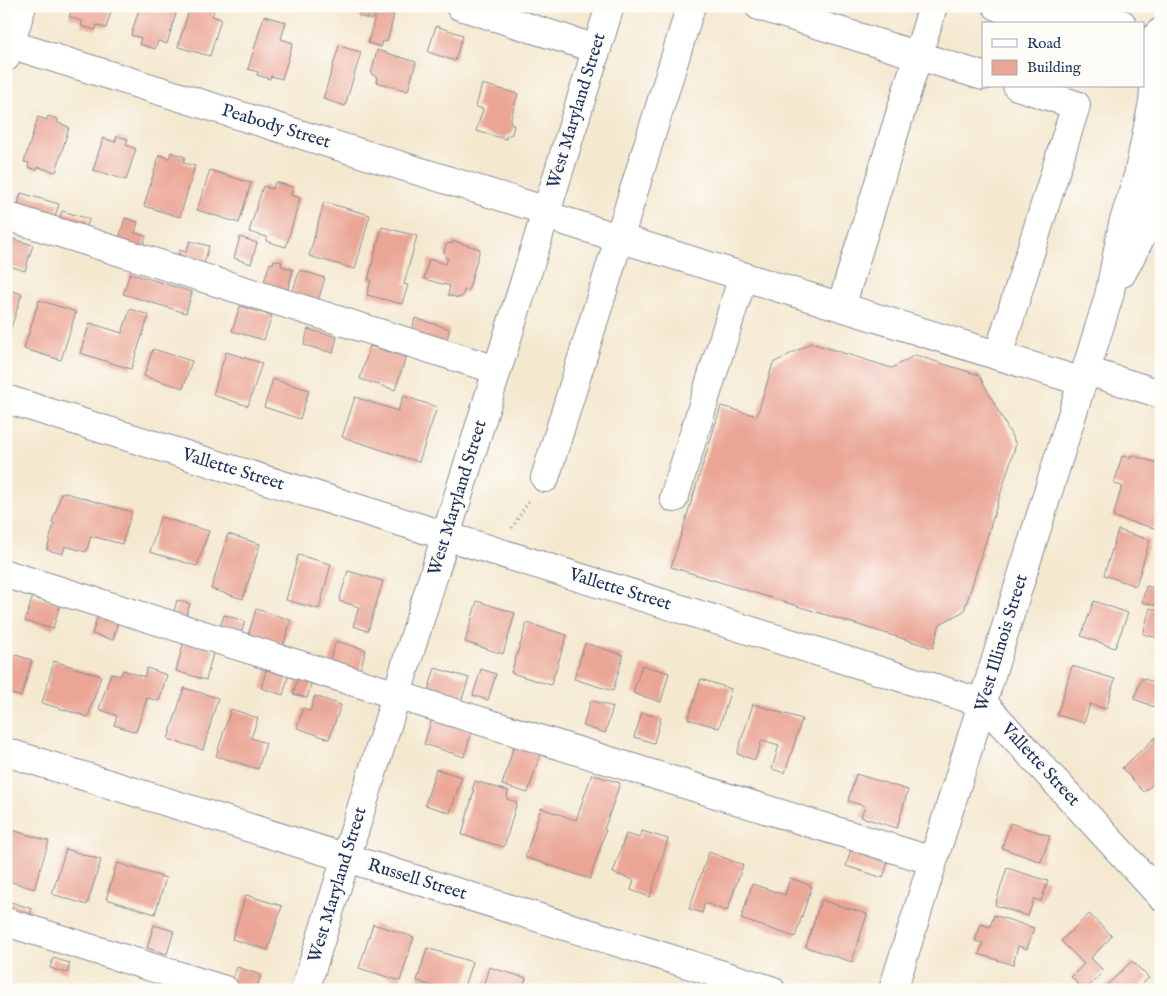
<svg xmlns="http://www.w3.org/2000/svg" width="1167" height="996" viewBox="0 0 1167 996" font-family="'IM FELL English',serif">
  <rect width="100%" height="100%" fill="#fdfcf7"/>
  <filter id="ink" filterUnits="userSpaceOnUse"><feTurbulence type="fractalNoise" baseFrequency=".02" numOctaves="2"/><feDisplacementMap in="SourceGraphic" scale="10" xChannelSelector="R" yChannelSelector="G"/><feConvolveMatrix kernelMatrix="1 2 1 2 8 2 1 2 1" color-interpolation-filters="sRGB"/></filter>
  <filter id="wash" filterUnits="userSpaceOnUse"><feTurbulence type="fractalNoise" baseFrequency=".0096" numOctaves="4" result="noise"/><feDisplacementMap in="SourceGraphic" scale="20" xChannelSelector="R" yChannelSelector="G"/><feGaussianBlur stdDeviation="1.12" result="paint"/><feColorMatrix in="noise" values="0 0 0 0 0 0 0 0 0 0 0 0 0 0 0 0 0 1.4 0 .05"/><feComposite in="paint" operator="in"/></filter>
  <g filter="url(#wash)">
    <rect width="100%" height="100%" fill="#f4e8cf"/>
    <g id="blocks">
      <g fill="#eaa594">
        <polygon points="73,6 113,6 106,28 97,25 96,30 81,26 82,21 69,17"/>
        <polygon points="140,6 178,7 167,44 158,41 155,49 139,44 141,38 131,35"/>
        <polygon points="190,6 208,6 215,8 212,16 221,19 210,56 178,47"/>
        <polygon points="361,6 376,6 372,20 359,16"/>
        <polygon points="377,9 394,15 387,42 383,41 381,47 368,43"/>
        <polygon points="264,16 286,22 281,39 293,43 282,79 271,76 270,79 257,75 258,72 248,69"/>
        <polygon points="436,26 463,35 455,61 428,52"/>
        <polygon points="339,46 361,52 345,106 323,99"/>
        <polygon points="377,50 416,62 408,91 376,82 377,77 371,74"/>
        <polygon points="482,84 518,94 510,121 514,126 512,134 506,136 506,139 476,131 483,109 476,107"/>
        <polygon points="48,116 58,119 58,123 69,127 56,172 38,167 37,170 28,167 29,163 24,162 38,117 47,120"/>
        <polygon points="117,136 128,139 126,145 136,149 126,180 93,170 103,138 115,142"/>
        <polygon points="171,152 185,157 183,163 195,166 180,217 144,206 159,155 169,158"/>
        <polygon points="210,170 251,183 239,223 197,210"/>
        <polygon points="275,182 293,187 291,195 300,198 286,247 266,241 267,237 249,232 263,186 273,189"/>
        <polygon points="21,193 59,204 52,226 15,215"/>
        <polygon points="324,202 370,215 355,269 309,256"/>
        <polygon points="62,211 89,219 84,235 57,227"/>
        <polygon points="125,218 138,222 135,233 146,236 141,253 117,246"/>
        <polygon points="382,227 417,236 404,284 408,285 402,304 367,295 371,280 368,280"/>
        <polygon points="6,237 33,245 25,271 6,265"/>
        <polygon points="240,237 257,243 251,264 234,258"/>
        <polygon points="190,241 209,246 201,274 175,266 180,250 186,252"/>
        <polygon points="453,241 480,249 468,292 464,290 462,296 459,298 448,295 450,286 424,279 429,259 446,264 448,258 446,258 444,253 446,245 450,243 452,244"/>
        <polygon points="274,260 282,262 281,266 293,270 285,299 261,291 270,263 273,264"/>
        <polygon points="300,270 325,278 316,307 290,299"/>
        <polygon points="130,273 192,292 186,313 123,294"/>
        <polygon points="6,289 22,294 9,334 6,333"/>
        <polygon points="39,300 76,312 61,360 24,349"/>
        <polygon points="240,306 272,316 264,340 232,331"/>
        <polygon points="130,309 149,315 131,369 80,353 90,323 122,333"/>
        <polygon points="415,318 450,329 445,345 411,334"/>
        <polygon points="308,329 337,337 333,353 304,345"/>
        <polygon points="811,343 892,368 915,355 979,375 1016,444 964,611 940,624 933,648 671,567 721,406 757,416 773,363"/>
        <polygon points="370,346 406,357 395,390 360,379"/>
        <polygon points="153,349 192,361 183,388 144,376"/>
        <polygon points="226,352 262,363 248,406 213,395"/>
        <polygon points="273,379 309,390 300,419 264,407"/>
        <polygon points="403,396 437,407 419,462 342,437 355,397 398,411"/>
        <polygon points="1131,455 1161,464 1161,527 1159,526 1158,529 1113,517 1122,486 1114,484 1122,456 1130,458"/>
        <polygon points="62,492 132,512 122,544 91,536 86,552 65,546 63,554 47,550 54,523 52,523"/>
        <polygon points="160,517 209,531 197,566 150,552"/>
        <polygon points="1118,530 1150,540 1136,586 1104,575"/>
        <polygon points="228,534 260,544 243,599 211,589"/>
        <polygon points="298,555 331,564 319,609 286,600"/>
        <polygon points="348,571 383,581 368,631 353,626 359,607 339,601"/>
        <polygon points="1146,586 1161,590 1161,607 1142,602"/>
        <polygon points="33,596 60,604 53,629 25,621"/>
        <polygon points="177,600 190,604 185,619 173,615"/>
        <polygon points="477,601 515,613 503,654 465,642"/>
        <polygon points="1094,601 1128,613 1115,648 1081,636"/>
        <polygon points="1150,608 1161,611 1161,639 1143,634"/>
        <polygon points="256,609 291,620 282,650 247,639"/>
        <polygon points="98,615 118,621 113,640 92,634"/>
        <polygon points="224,615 245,621 240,637 219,631"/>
        <polygon points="527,623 567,635 551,685 511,673"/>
        <polygon points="184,641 214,649 206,680 176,671"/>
        <polygon points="336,641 366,650 359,673 329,663"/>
        <polygon points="585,643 623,655 613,691 574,679"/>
        <polygon points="6,652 32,660 21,697 6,692"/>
        <polygon points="54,661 101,676 88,717 42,703"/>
        <polygon points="642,665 669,673 661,702 633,693"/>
        <polygon points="1072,666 1115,679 1106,709 1090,704 1084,723 1057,715"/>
        <polygon points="267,667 289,674 283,695 261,688"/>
        <polygon points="147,668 167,675 159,701 147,698 136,732 114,725 117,716 99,709 111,673 120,676 123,670 144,677"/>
        <polygon points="435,668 469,678 460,705 427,695"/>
        <polygon points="481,669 496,674 488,700 473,695"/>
        <polygon points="298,677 312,681 307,698 293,694"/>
        <polygon points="1142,678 1161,685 1161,698 1157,708 1134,699"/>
        <polygon points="701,679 731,689 719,728 688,719"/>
        <polygon points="184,688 218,698 203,750 168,739"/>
        <polygon points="315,696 341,705 329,739 297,728 303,708 310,711"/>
        <polygon points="591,700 613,707 605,733 583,726"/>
        <polygon points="753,704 802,719 785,773 772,769 779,745 762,740 755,760 737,754"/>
        <polygon points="231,709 258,718 251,738 266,743 258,769 216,756"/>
        <polygon points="642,713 661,718 654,743 634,737"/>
        <polygon points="432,719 472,731 464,757 424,744"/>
        <polygon points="1156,737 1161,742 1161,777 1144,792 1122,768"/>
        <polygon points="515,743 541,751 528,793 502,785"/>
        <polygon points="436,769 462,777 450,813 425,805"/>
        <polygon points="592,774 620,783 604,830 606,830 590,879 525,857 541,808 576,820"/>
        <polygon points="856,774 908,790 897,828 861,817 865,806 848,801"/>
        <polygon points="475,781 508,791 507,799 517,802 504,847 462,835 474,790 472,790"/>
        <polygon points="1010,823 1050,836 1041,862 1002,848"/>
        <polygon points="12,830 49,841 34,889 6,880 6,847"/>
        <polygon points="642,831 668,839 650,897 631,890 634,880 613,873 626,834 640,838"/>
        <polygon points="852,846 889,858 883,878 846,866"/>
        <polygon points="66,849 101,860 87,905 52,894"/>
        <polygon points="709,852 743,865 727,911 705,903 702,913 689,909"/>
        <polygon points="117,863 166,878 155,914 106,899"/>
        <polygon points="1007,868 1048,881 1041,901 1034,899 1028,916 995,905"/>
        <polygon points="790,878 812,886 795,937 741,919 752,884 785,895"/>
        <polygon points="246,895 282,906 268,950 232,939"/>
        <polygon points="821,900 867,914 852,962 806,947"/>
        <polygon points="8,901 32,909 26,926 6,919 6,906"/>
        <polygon points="1089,914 1112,936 1091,958 1104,971 1085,990 1084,990 1071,977 1084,964 1061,941"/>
        <polygon points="994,915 1034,928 1027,949 1018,946 1013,965 979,954 983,943 975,941 981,924 990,927"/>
        <polygon points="373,924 414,937 400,981 359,968"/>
        <polygon points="154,925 174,931 167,954 147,948"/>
        <polygon points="427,948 472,962 463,990 445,990 417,981"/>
        <polygon points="53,958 70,963 67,973 50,968"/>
        <polygon points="1132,961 1149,978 1141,985 1146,990 1102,990"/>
        <polygon points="237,967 261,975 256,990 241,990 230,986"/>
        <polygon points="489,967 526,978 522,990 482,990"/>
      </g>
    </g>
  </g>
  <g filter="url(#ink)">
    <use href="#blocks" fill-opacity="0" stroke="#888c96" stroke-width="1"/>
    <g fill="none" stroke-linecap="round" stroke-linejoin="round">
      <g stroke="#888c96" stroke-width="30">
        <g id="minor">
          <polyline points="460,6 597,49"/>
          <polyline points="759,6 983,76"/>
          <polyline points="997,6 1033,24"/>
          <polyline points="1034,6 1122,24"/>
          <polyline points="6,43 547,211"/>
          <polyline points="6,57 22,6"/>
          <polyline points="545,215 1083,382"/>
          <polyline points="6,216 497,370"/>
          <polyline points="841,307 933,6"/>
          <polyline points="998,356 1076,105 1017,86"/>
          <polyline points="1087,371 1161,394"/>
          <polyline points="6,399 983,703 1161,896"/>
          <polyline points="545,478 691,6"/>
          <polyline points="674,498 743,276"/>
          <polyline points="6,574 933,861"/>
          <polyline points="6,752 771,990"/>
          <polyline points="6,922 225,990"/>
          <polyline points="305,990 610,6"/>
        </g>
      </g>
      <g stroke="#888c96" stroke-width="30">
        <g id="major">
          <path d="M1161 32C1142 45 1144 70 1161 83"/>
          <polyline points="1122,273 1145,229 1161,172"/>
          <polyline points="893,990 1109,296 1123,224 1138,176 1153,102 1155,78"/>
        </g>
      </g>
      <polyline stroke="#888c96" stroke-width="3" stroke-dasharray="1 4" stroke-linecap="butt" points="512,528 530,499"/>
      <use href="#minor" stroke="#fff" stroke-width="28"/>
      <use href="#major" stroke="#fff" stroke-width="28"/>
    </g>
  </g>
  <g text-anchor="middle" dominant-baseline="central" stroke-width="4" stroke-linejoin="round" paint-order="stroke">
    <g font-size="18" fill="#1b2f5e" stroke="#fdfcf7">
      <text transform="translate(577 111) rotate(-73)">West Maryland Street</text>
      <text transform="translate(276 127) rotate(17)">Peabody Street</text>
      <text transform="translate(233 470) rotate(17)">Vallette Street</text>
      <text transform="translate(458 498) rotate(-73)">West Maryland Street</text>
      <text transform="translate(620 590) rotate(17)">Vallette Street</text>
      <text transform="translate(1002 643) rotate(-73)">West Illinois Street</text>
      <text transform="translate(1040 765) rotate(47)">Vallette Street</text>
      <text transform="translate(417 880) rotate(17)">Russell Street</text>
      <text transform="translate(338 885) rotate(-73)">West Maryland Street</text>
    </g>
  </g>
  <rect width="1167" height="996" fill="none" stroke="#fdfcf7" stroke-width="25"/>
  <rect x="982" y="22" width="162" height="65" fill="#fdfcf7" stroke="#a3aaba"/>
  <rect x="992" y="39" width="25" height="8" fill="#ffffff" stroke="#a3aaba"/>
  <text x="1027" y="48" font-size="15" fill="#1b2f5e">Road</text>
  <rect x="992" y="60" width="25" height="15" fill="#eaa594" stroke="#a3aaba"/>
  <text x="1027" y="72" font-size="15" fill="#1b2f5e">Building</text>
</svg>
